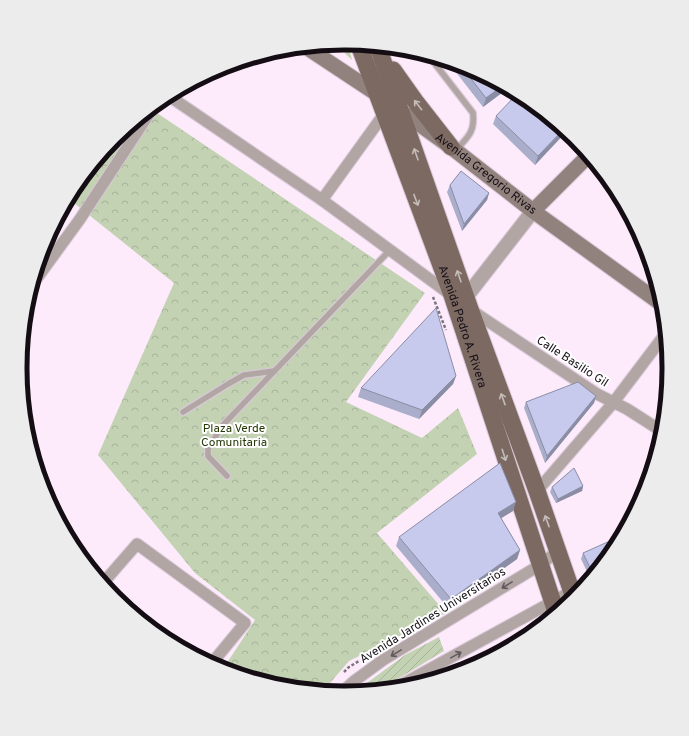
<svg xmlns="http://www.w3.org/2000/svg" width="689" height="736" viewBox="0 0 689 736" font-family="Overpass,sans-serif">
  <defs>
    <pattern id="park-crowns" width="20" height="18" patternUnits="userSpaceOnUse"><rect width="20" height="18" fill="#c3d2b3"/><path d="M2 6a3 3 0 1 1 6 0M12 15a3 3 0 1 1 6 0" fill="none" stroke="#a7b399"/></pattern>
    <pattern id="garden-furrows" width="10" height="10" patternUnits="userSpaceOnUse"><rect width="10" height="10" fill="#c3d2b3"/><path d="M-1 1l2-2M0 10L10 0M9 11l2-2" fill="none" stroke="#a7b399"/></pattern>
  </defs>
  <rect width="100%" height="100%" fill="#fdebfc"/>
  <g fill="url(#park-crowns)">
    <polygon points="335,44 348,44 352,60"/>
    <polygon points="151,109 425,293 346,402 422,438 458,408 477,454 377,533 446,613 349,661 324,690 281,686 223,669 255,620 195,573 98,455 174,283 69,199 75,188 115,138"/>
  </g>
  <polygon fill="url(#garden-furrows)" points="439,637 444,651 381,689 356,691 405,655"/>
  <g fill="none" stroke-linecap="round" stroke-linejoin="round">
    <g stroke="#d8c8d7" stroke-width="8">
      <g id="service">
        <path d="M429 56 473 113C475 132 468 137 456 150"/>
        <polyline points="183,412 228,384 244,375 274,371"/>
        <polyline points="227,476 208,456 208,449 222,426 390,250"/>
      </g>
    </g>
    <g stroke="#d8c8d7" stroke-width="13">
      <g id="minor">
        <polyline points="169,96 322,200 451,295"/>
        <polyline points="322,200 384,114"/>
        <polyline points="32,285 80,219 155,105"/>
        <polyline points="471,310 597,394 627,409 663,432"/>
        <polyline points="537,491 613,403 666,333"/>
        <polyline points="103,583 137,544 245,623 212,663"/>
        <polyline points="397,687 572,591"/>
        <polyline points="342,692 353,682 383,660 540,565 558,551"/>
      </g>
    </g>
    <g stroke="#d8c8d7" stroke-width="16">
      <polyline id="tertiary" points="466,297 533,211"/>
    </g>
    <g stroke="#d8c8d7" stroke-width="17">
      <g id="secondary">
        <path id="s1" d="M306 47 377 94 451 147 533 211 663 305"/>
        <polyline points="533,211 588,156"/>
      </g>
    </g>
    <g stroke="#d8c8d7" stroke-width="19">
      <g id="primary">
        <path id="s2" d="M359 45 452 295 556 612"/>
        <polyline points="378,47 470,309 537,491 574,598"/>
        <polyline points="393,70 415,101 451,147"/>
      </g>
    </g>
    <g stroke="#7d727d" stroke-width="2.5" stroke-dasharray="3 2" stroke-linecap="butt">
      <polyline points="433,297 446,330"/>
      <polyline points="344,672 349,667 359,661"/>
    </g>
    <use href="#service" stroke="#b1a6a3" stroke-width="5.5"/>
    <use href="#minor" stroke="#b1a6a3" stroke-width="11"/>
    <use href="#tertiary" stroke="#b1a6a3" stroke-width="14"/>
    <use href="#secondary" stroke="#92827d" stroke-width="15"/>
    <use href="#primary" stroke="#7b6962" stroke-width="17"/>
  </g>
  <g fill="#abaecb">
    <polygon points="448,62 469,68 507,89 483,107"/>
    <polygon points="525,98 566,132 535,165 493,124 496,116"/>
    <polygon points="450,185 489,193 487,200 462,231 447,192"/>
    <polygon points="456,376 453,384 419,419 358,397 361,388"/>
    <polygon points="596,396 594,403 545,463 524,408 526,402"/>
    <polygon points="583,486 582,491 556,503 550,492 552,487"/>
    <polygon points="513,511 501,518 520,550 517,559 448,608 396,546 399,537"/>
    <polygon points="614,548 590,578 581,559 583,553"/>
  </g>
  <g fill="#8b8da5">
    <polygon points="502,86 507,89 483,107 486,98"/>
    <polygon points="563,130 566,132 535,165 538,156"/>
    <polygon points="489,193 487,200 462,231 464,224"/>
    <polygon points="456,376 453,384 419,419 422,410"/>
    <polygon points="596,396 594,403 545,463 547,456"/>
    <polygon points="583,486 582,491 556,503 558,499"/>
    <polygon points="516,502 513,511 495,522 498,513"/>
    <polygon points="520,550 517,559 448,608 451,599"/>
  </g>
  <g fill="#c7caec" stroke="#8b8da5">
    <polygon points="461,66 469,68 502,86 486,98"/>
    <polygon points="517,94 525,98 563,130 538,156 496,116"/>
    <polygon points="461,171 489,193 464,224 450,185"/>
    <polygon points="436,308 456,376 422,410 361,388"/>
    <polygon points="578,382 596,396 547,456 526,402"/>
    <polygon points="500,463 516,502 498,513 520,550 451,599 399,537"/>
    <polygon points="574,468 583,486 558,499 552,487"/>
    <polygon points="621,536 614,548 593,574 583,553"/>
  </g>
  <defs><path id="oneway-shaft" d="M-6 0H5M1.5-3L5.5 0L1.5 3" fill="none" stroke-width="1.6" stroke-linecap="round" stroke-linejoin="round"/></defs>
  <g stroke="#c4bcb8">
    <use href="#oneway-shaft" transform="translate(418 105) rotate(-128)"/>
    <use href="#oneway-shaft" transform="translate(416 154) rotate(-109)"/>
    <use href="#oneway-shaft" transform="translate(416 200) rotate(69)"/>
    <use href="#oneway-shaft" transform="translate(459 276) rotate(-109)"/>
    <use href="#oneway-shaft" transform="translate(503 399) rotate(-110)"/>
    <use href="#oneway-shaft" transform="translate(504 455) rotate(72)"/>
    <use href="#oneway-shaft" transform="translate(547 521) rotate(-110)"/>
  </g>
  <g stroke="#625a5c">
    <use href="#oneway-shaft" transform="translate(507 585) rotate(149)"/>
    <use href="#oneway-shaft" transform="translate(396 653) rotate(149)"/>
    <use href="#oneway-shaft" transform="translate(456 655) rotate(-29)"/>
  </g>
  <g text-anchor="middle" dominant-baseline="central" stroke-width="4" stroke-linejoin="round" paint-order="stroke">
    <g font-size="12" fill="#140e14" stroke="#fff">
      <text stroke="none"><textPath href="#s1" startOffset="220">Avenida Gregorio Rivas</textPath></text>
      <text stroke="none"><textPath href="#s2" startOffset="300">Avenida Pedro A. Rivera</textPath></text>
      <text transform="translate(572 362) rotate(33)">Calle Basilio Gil</text>
      <text transform="translate(433 616) rotate(-32)">Avenida Jardines Universitarios</text>
    </g>
    <g font-size="12" fill="#263907" stroke="#fff">
      <text x="234" y="429">Plaza Verde<tspan x="234" dy="14">Comunitaria</tspan></text>
    </g>
  </g>
  <path d="M0 0H689V736H0ZM344 50H345A317 317 0 0 1 662 367V369A317 317 0 0 1 345 686H344A317 317 0 0 1 27 369V367A317 317 0 0 1 344 50Z" fill="#ececec" fill-rule="evenodd"/>
  <path fill="none" stroke="#140e14" stroke-width="5" d="M344 50H345A317 317 0 0 1 662 367V369A317 317 0 0 1 345 686H344A317 317 0 0 1 27 369V367A317 317 0 0 1 344 50Z"/>
</svg>
